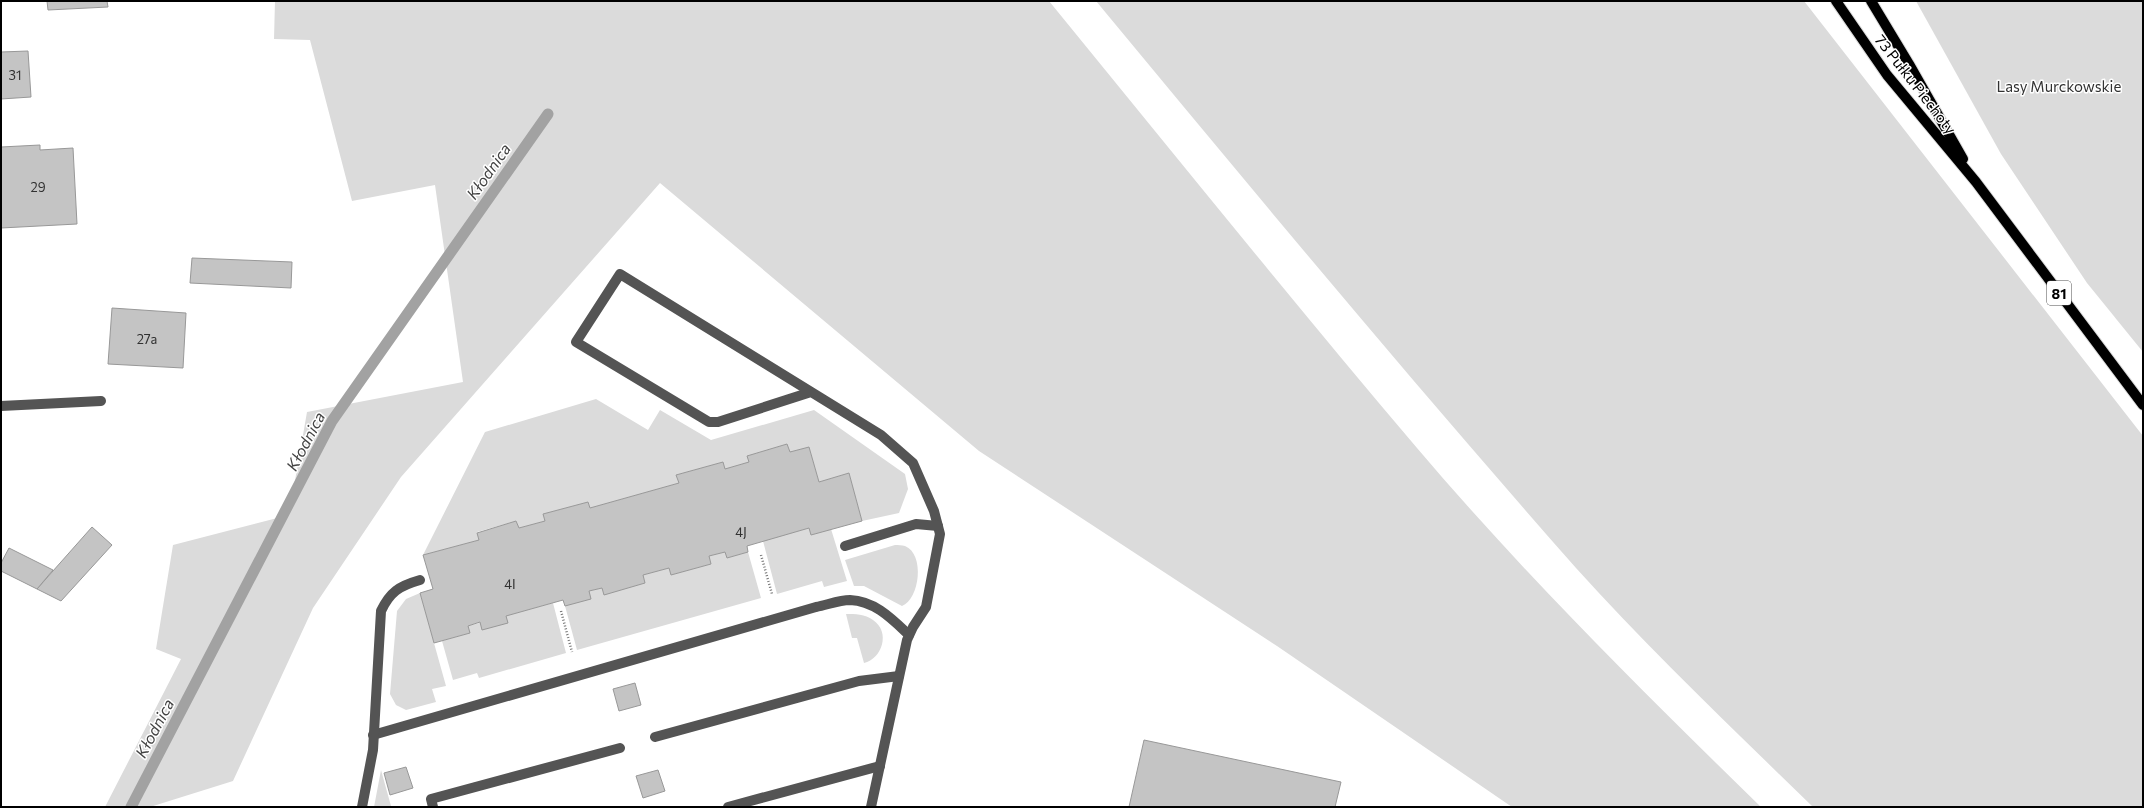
<svg xmlns="http://www.w3.org/2000/svg" width="2144" height="808" viewBox="0 0 2144 808" font-family="Commissioner,sans-serif">
  <rect width="100%" height="100%" fill="#fff"/>
  <g fill="#dbdbdb">
    <path d="M275 1H1049C1171 150 1292 301 1417 448 1524 574 1642 691 1761 807H1512L1277 646 979 451 660 183 401 477 313 608 233 781 150 807H105L181 659 156 649 173 545 289 515 307 412 463 382 435 185 352 201 310 40 274 39Z"/>
    <path d="M1096 1H1804L2143 436V807H1813C1733 729 1651 651 1576 568 1412 382 1254 192 1096 1Z"/>
    <polygon points="1916,1 2143,1 2143,352 2087,283 2001,154"/>
    <polygon points="596,399 648,430 660,410 711,440 814,410 905,474 908,489 899,513 862,521 849,473 819,482 809,447 790,452 787,444 748,456 749,462 725,469 723,462 676,475 679,483 590,508 588,502 543,514 545,521 519,528 516,521 477,532 479,540 423,555 485,432"/>
    <polygon points="809,528 811,535 831,529 847,581 824,587 822,581 777,594 763,541"/>
    <path d="M895 545C898 545 902 545 905 546 925 554 920 599 902 606L864 586H854L845 560Z"/>
    <polygon points="725,552 727,558 748,552 761,598 577,650 565,606 589,591 602,588 604,594 645,583 643,575 669,568 671,575 711,564 709,556"/>
    <polygon points="420,593 446,686 432,689 436,702 406,710 396,705 390,694 397,611 406,599"/>
    <polygon points="553,603 566,653 479,678 477,673 453,680 442,641 470,633 468,626"/>
    <path d="M846 614C855 614 865 614 873 620 891 632 882 659 864 663L857 638H852Z"/>
    <polygon points="381,770 391,806 392,807 374,807"/>
  </g>
  <g fill="none" stroke-linecap="round" stroke-linejoin="round">
    <polyline stroke="#a2a2a2" stroke-width="11" points="131,807 332,421 548,114"/>
  </g>
  <g fill="#c4c4c4" stroke="#989898">
    <polygon points="47,1 107,1 108,7 48,10"/>
    <polygon points="28,51 31,97 1,99 1,52"/>
    <polygon points="40,145 40,150 73,148 77,224 1,228 1,147"/>
    <polygon points="192,258 292,262 291,288 190,283"/>
    <polygon points="112,308 186,313 183,368 108,364"/>
    <polygon points="787,444 790,452 809,447 819,482 849,473 862,521 811,535 809,528 747,546 748,552 727,558 725,552 709,556 711,564 671,575 669,568 643,575 645,583 604,595 602,588 589,591 591,599 565,606 563,600 506,616 508,623 482,630 480,622 468,626 470,633 434,643 420,593 433,589 423,555 479,540 477,533 516,521 519,528 545,521 543,514 588,502 590,508 679,483 676,475 723,462 725,469 749,462 747,456"/>
    <polygon points="92,527 112,545 61,601 37,589"/>
    <polygon points="9,548 53,570 37,589 1,571 1,563"/>
    <polygon points="635,683 641,705 619,711 613,689"/>
    <polygon points="1144,740 1341,782 1335,807 1129,807"/>
    <polygon points="406,767 413,788 390,795 384,773"/>
    <polygon points="658,770 665,791 643,798 636,776"/>
  </g>
  <g fill="none" stroke-linecap="round" stroke-linejoin="round">
    <g stroke="#dbdbdb" stroke-width="12">
      <g id="major">
        <polyline points="1836,1 1887,75 1976,182 2143,405"/>
        <polyline points="1871,1 1909,64 1963,159"/>
      </g>
    </g>
    <g stroke="#767676" stroke-width="2.5" stroke-dasharray="1 2" stroke-linecap="butt">
      <polyline points="761,555 772,594"/>
      <polyline points="561,611 572,652"/>
    </g>
    <g stroke="#545454" stroke-width="10">
      <polyline points="811,392 718,422 709,422 576,342 620,274 881,435 913,463 934,511 940,534 926,607 913,627 907,640 871,807"/>
      <polyline points="1,406 101,401"/>
      <polyline points="845,546 916,524 938,526"/>
      <path d="M373 735 816 607C827 605 839 600 850 600 875 601 892 619 909 635"/>
      <polyline points="655,737 859,681 899,676"/>
      <path d="M362 807 373 750 381 611C390 592 399 586 420 580"/>
      <polyline points="433,807 431,799 620,748"/>
      <polyline points="728,807 880,766"/>
    </g>
    <use href="#major" stroke="#000" stroke-width="10"/>
  </g>
  <g text-anchor="middle" dominant-baseline="central" stroke-width="3" stroke-linejoin="round" paint-order="stroke">
    <g font-size="13" fill="#313131">
      <text x="15" y="75">31</text>
      <text x="38" y="187">29</text>
      <text x="147" y="339">27a</text>
      <text x="741" y="532">4J</text>
      <text x="510" y="584">4I</text>
    </g>
    <rect fill="#fff" stroke="#4c4c4c" stroke-width="1" x="2047" y="281" width="24" height="24" rx="3"/>
    <g font-size="14" font-weight="bold" fill="#000">
      <text x="2059" y="293">81</text>
    </g>
    <g font-size="15" fill="#000" stroke="#fff">
      <text transform="translate(1916 84) rotate(52)">73 Pułku Piechoty</text>
    </g>
    <g font-size="15" fill="#323232" stroke="#fff">
      <text x="2059" y="86">Lasy Murckowskie</text>
    </g>
    <g font-size="16" font-style="italic" fill="#434343" stroke="#fff">
      <text transform="translate(488 171) rotate(-55)">Kłodnica</text>
      <text transform="translate(305 441) rotate(-62)">Kłodnica</text>
      <text transform="translate(154 728) rotate(-62)">Kłodnica</text>
    </g>
  </g>
  <rect width="2144" height="808" fill="none" stroke="#000000" stroke-width="4"/>
</svg>
